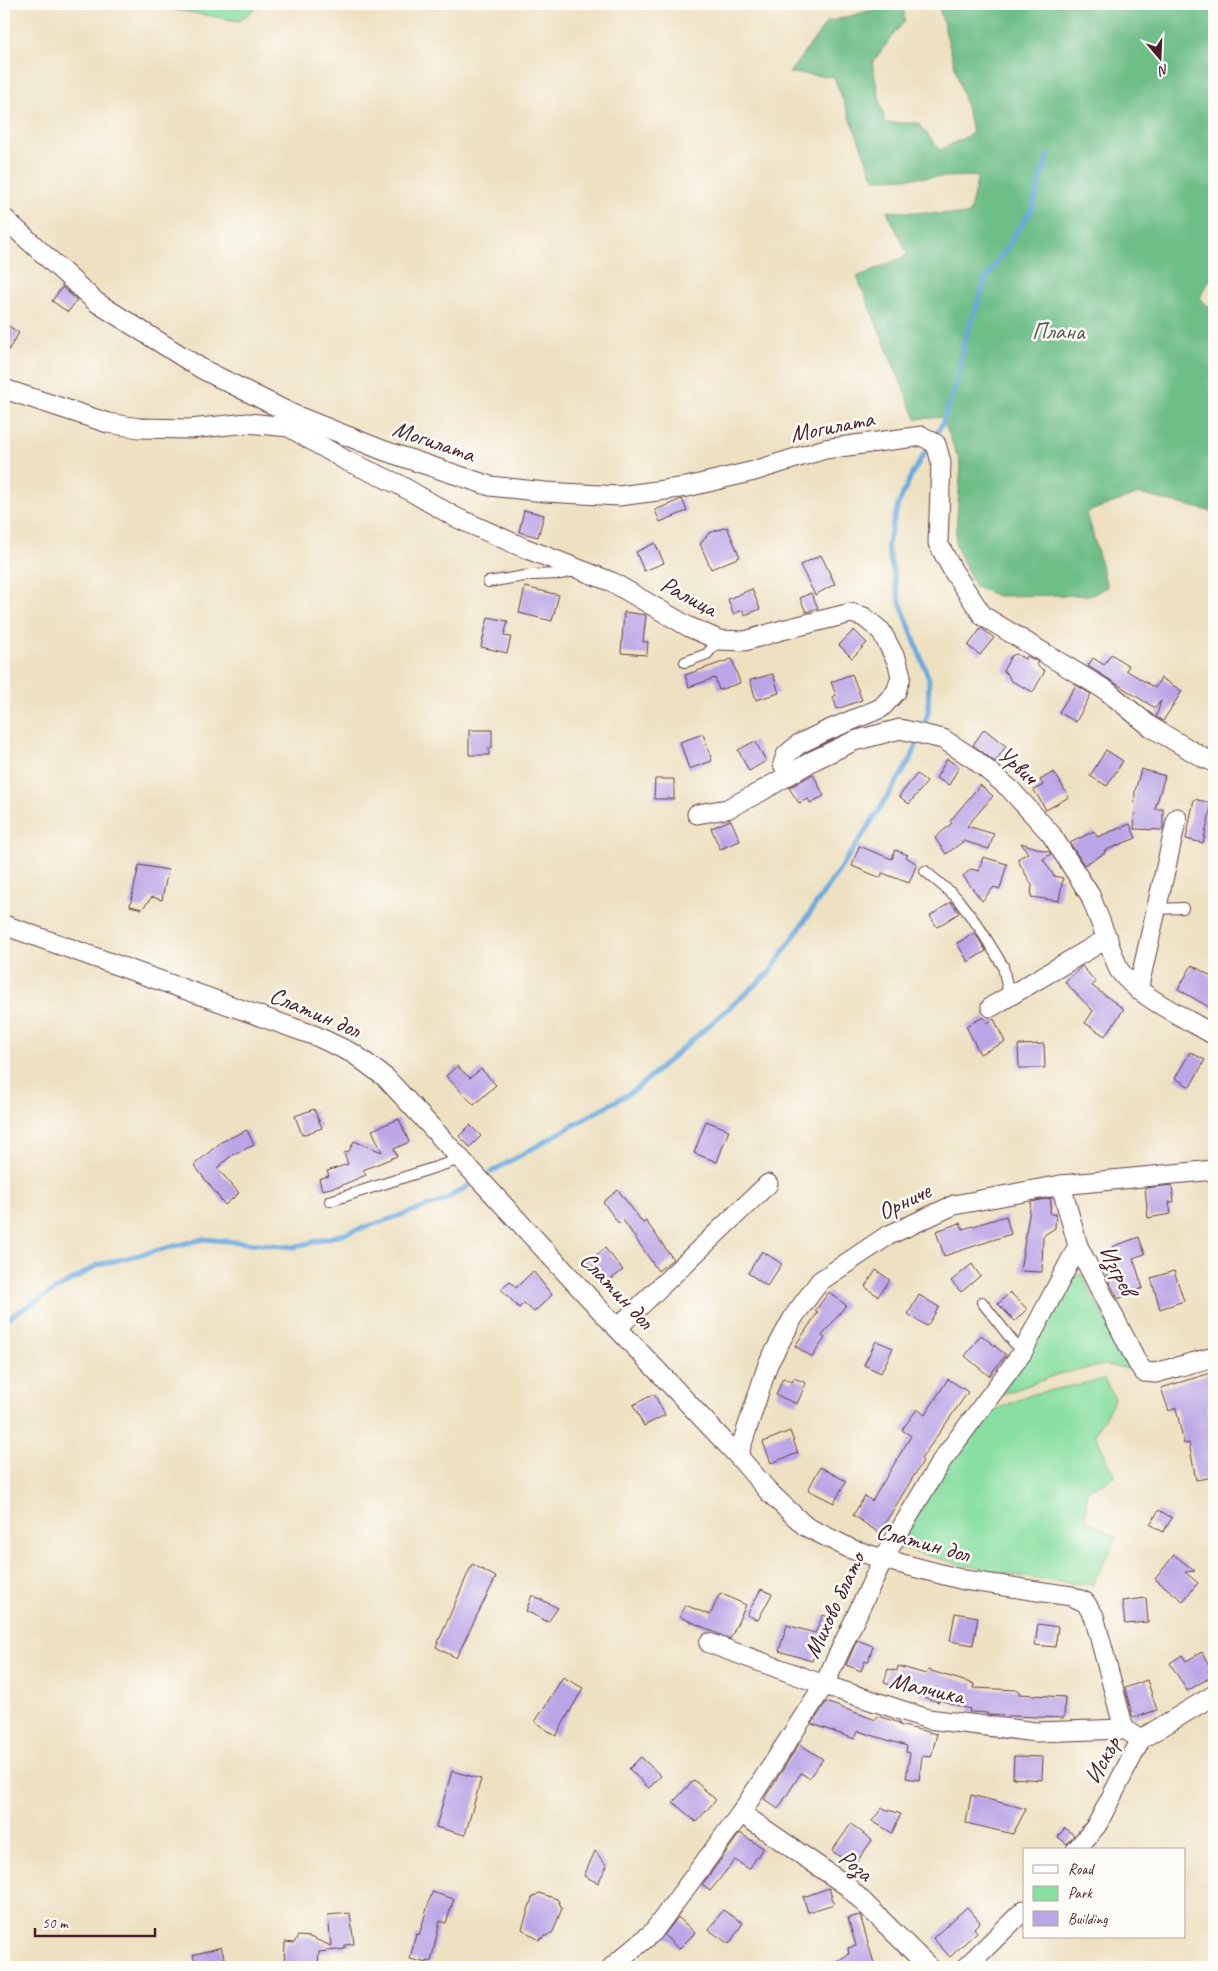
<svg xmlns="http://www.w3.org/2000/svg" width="1218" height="1971" viewBox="0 0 1218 1971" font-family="Caveat,sans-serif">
  <rect width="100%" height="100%" fill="#fdfcf7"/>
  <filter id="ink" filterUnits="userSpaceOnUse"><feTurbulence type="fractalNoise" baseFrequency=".02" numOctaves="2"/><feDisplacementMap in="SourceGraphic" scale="10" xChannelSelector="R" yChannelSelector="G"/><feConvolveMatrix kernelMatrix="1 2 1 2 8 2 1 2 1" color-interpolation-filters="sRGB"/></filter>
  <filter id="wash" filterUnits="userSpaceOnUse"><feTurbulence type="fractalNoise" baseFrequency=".0096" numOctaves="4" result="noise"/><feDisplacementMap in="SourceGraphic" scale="20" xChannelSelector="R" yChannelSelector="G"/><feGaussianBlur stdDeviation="1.12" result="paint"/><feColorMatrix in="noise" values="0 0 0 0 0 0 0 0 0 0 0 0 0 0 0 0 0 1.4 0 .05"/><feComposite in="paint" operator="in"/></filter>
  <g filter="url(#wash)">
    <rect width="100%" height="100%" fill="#eee1c2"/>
    <g fill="#89dfa2" stroke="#6a7f66">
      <polygon points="168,4 261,4 239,21 171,9"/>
      <polygon points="1081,1274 1132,1369 1105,1365 1059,1374 995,1397 1064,1281"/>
      <polygon points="1104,1379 1115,1399 1095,1434 1115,1477 1087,1490 1085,1519 1117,1538 1092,1585 1041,1580 962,1565 897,1547 945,1464 982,1415 1033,1394"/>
    </g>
    <polygon fill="#6ebe88" stroke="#5c6e5a" points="895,4 903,4 905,20 872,63 885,123 918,123 940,150 973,133 938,4 1214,4 1214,272 1200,298 1214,312 1214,512 1139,494 1087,512 1107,587 1092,595 998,596 975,587 955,544 961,465 942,417 916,419 857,277 908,255 887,211 969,215 978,176 874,179 834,77 789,73 827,22"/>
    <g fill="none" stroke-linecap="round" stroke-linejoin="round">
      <g stroke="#6ba9dd" stroke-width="5">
        <polyline points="491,1172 635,1090 769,973 863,835 911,759 928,713 929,679 900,602 887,546 898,505 912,474 942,424 957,381 964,342 986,279 1032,209 1048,155"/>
        <polyline points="4,1320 98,1265 203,1239 294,1247 344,1234 441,1202 468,1186"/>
      </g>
    </g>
    <g id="blocks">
      <g fill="#baa5e6">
        <polygon points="62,287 77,300 68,312 52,301"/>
        <polygon points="9,326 19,333 4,357 4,334"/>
        <polygon points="682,499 687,511 660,522 655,510"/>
        <polygon points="524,510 544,515 538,537 519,532"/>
        <polygon points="727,527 740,557 711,569 700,544 709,533"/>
        <polygon points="655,543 664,563 644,571 636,552"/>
        <polygon points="821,555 835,584 815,595 800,565"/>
        <polygon points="525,587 559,595 552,621 519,613"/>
        <polygon points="752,589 760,609 745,615 743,610 733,614 728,599"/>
        <polygon points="811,593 818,608 806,612 800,598"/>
        <polygon points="624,612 646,615 643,642 648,642 647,655 621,653"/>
        <polygon points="488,617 508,621 504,636 511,637 507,653 481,647"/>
        <polygon points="981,628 994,638 980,655 968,646"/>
        <polygon points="854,630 867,643 852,658 839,645"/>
        <polygon points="1016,654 1025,659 1027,656 1038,662 1036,665 1045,671 1033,692 1010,680 1008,674 1003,671 1011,656"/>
        <polygon points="1111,654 1129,666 1126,670 1155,688 1161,678 1182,691 1163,721 1156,717 1161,701 1155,708 1088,666 1093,658 1104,665"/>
        <polygon points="732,659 740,683 719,690 715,678 689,687 685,675"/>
        <polygon points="773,674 779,693 756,700 750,680"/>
        <polygon points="852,674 862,700 837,709 833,697 836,695 831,682"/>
        <polygon points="1076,685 1091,694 1076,722 1059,712"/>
        <polygon points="984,729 1006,746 995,762 973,745"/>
        <polygon points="469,730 492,730 492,748 489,748 489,755 469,755"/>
        <polygon points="703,734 712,761 689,769 680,742"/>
        <polygon points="755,741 766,761 749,771 738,750"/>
        <polygon points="1106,750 1123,761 1107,786 1090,776"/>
        <polygon points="947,759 959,767 949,785 936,778"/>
        <polygon points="1141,769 1165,776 1155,809 1163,809 1163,830 1134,829 1135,791"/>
        <polygon points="1054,772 1069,797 1046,810 1034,790 1043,785 1040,780"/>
        <polygon points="813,774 824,796 810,803 808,799 799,803 789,788"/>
        <polygon points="917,774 927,782 909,804 899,796"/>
        <polygon points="655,779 674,779 674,799 654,799"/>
        <polygon points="980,785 993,796 967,826 994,834 989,849 964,841 946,854 935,838 952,823 950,821"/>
        <polygon points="1194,799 1212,803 1203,843 1186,839"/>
        <polygon points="731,820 740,841 720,849 711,828"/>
        <polygon points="1130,824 1136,838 1104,851 1105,853 1084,865 1070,843 1094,831 1097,837"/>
        <polygon points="1021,843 1049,852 1051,854 1043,859 1054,876 1063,878 1059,901 1031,897 1032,885 1017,859 1028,853"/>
        <polygon points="859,846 892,859 895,850 908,855 906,857 917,864 909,883 882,873 881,878 852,866"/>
        <polygon points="983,857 1007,864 1000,889 994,887 982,901 963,876 971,869 979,871"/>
        <polygon points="139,865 168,870 162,900 152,897 142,909 130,906"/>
        <polygon points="951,902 959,913 937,927 930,916"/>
        <polygon points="975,933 986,951 968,962 957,943"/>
        <polygon points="1192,965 1214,978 1214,1010 1178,989"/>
        <polygon points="1082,966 1096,982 1092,986 1124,1009 1105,1036 1085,1023 1093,1011 1065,982"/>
        <polygon points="984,1017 987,1023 994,1019 1005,1042 980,1054 966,1026"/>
        <polygon points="1044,1044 1045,1068 1019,1068 1018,1045"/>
        <polygon points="1190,1052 1205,1060 1190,1087 1175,1078"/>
        <polygon points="457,1066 470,1078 481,1069 496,1085 474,1105 446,1076"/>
        <polygon points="314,1109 322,1128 302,1135 295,1116"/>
        <polygon points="399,1119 409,1142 394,1149 397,1156 363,1170 366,1175 340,1186 322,1190 319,1179 329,1176 327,1171 348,1164 344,1153 349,1151 354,1141 382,1152 372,1130"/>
        <polygon points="706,1121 729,1130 717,1162 694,1153"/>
        <polygon points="470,1125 481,1136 470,1147 459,1136"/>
        <polygon points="247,1130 254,1145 232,1155 217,1168 239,1193 225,1205 194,1165 221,1142"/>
        <polygon points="1172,1185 1174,1202 1169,1202 1171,1214 1148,1218 1145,1188"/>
        <polygon points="618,1190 643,1223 646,1221 673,1259 658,1271 623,1220 619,1224 603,1202"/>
        <polygon points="1051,1198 1050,1214 1056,1214 1055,1228 1043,1236 1042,1272 1020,1271 1031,1202"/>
        <polygon points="1006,1216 1011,1234 944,1256 936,1231 960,1223 963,1229"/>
        <polygon points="1139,1237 1145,1254 1133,1258 1143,1288 1118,1299 1106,1275 1120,1269 1112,1247"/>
        <polygon points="605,1248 623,1270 605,1284 587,1263"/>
        <polygon points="762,1251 782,1264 767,1286 748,1273"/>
        <polygon points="972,1264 980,1276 961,1292 951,1281"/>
        <polygon points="876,1270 890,1280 878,1296 865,1287"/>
        <polygon points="533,1271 552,1295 534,1312 524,1303 519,1308 501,1289 510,1281 516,1288"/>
        <polygon points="1174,1271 1184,1301 1160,1309 1151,1278"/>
        <polygon points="829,1292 846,1305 822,1336 825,1338 812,1357 795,1346 818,1312 815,1311"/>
        <polygon points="1010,1292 1027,1309 1015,1321 998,1304"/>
        <polygon points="919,1295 939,1307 927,1326 908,1314"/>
        <polygon points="981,1335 1006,1355 989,1376 965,1356"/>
        <polygon points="876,1341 893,1348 881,1373 864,1365"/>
        <polygon points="1211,1373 1214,1383 1214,1403 1207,1405 1214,1442 1214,1477 1196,1480 1189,1443 1184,1444 1176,1408 1169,1411 1161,1388"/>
        <polygon points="783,1378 792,1382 794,1378 806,1383 797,1404 776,1395"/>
        <polygon points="948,1379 968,1392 921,1459 923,1461 879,1533 853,1515 865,1496 872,1501 911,1436 902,1430 917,1409 925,1415"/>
        <polygon points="654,1394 665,1415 644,1426 633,1405"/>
        <polygon points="790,1431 798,1453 771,1463 763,1442"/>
        <polygon points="820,1467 846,1481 834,1503 808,1490"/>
        <polygon points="1159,1510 1172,1518 1163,1532 1150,1524"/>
        <polygon points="1174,1555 1195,1571 1185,1572 1198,1583 1183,1601 1155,1579"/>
        <polygon points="472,1564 496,1577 456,1658 436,1647"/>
        <polygon points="761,1589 772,1594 758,1620 747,1615"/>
        <polygon points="720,1593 746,1605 730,1639 680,1617 685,1605 710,1615"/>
        <polygon points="532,1595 558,1608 548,1622 526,1611"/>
        <polygon points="1146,1598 1148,1622 1125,1624 1122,1601"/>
        <polygon points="955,1613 978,1617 973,1645 950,1641"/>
        <polygon points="823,1615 834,1620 825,1642 820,1640 812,1661 779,1651 787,1625 815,1633"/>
        <polygon points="1038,1624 1058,1627 1055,1647 1035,1645"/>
        <polygon points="857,1640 873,1646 868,1662 865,1661 861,1671 846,1665"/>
        <polygon points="1202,1652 1214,1675 1187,1691 1170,1663 1182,1655 1186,1661"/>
        <polygon points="898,1666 926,1674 928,1670 974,1684 973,1688 1019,1690 1019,1694 1065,1697 1064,1718 987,1715 987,1713 969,1712 970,1709 940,1700 939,1702 919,1696 920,1693 884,1683 888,1669 897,1671"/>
        <polygon points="563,1677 583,1688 556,1736 535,1722"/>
        <polygon points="1147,1680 1157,1710 1133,1718 1125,1688"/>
        <polygon points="826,1702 876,1720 877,1716 900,1723 899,1725 937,1734 931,1757 922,1756 919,1780 906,1778 910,1753 906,1752 907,1746 858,1731 855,1739 812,1724"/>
        <polygon points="799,1744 823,1759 809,1778 801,1773 778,1809 764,1799"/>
        <polygon points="1014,1756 1043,1757 1042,1780 1013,1778"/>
        <polygon points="641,1757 661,1776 649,1788 629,1769"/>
        <polygon points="452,1771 481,1779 465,1835 436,1827"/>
        <polygon points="694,1780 716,1800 696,1822 673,1802"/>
        <polygon points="971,1795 1026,1809 1013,1834 966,1823"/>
        <polygon points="882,1808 901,1814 892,1833 872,1821"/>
        <polygon points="851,1824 872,1840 854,1866 832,1851"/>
        <polygon points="1065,1828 1074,1835 1067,1844 1058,1837"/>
        <polygon points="740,1833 763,1848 749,1869 735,1860 710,1891 702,1885"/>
        <polygon points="595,1851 607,1866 598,1883 584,1876"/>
        <polygon points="829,1888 834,1904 808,1912 803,1897"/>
        <polygon points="432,1892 454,1899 446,1923 440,1921 432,1957 431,1962 427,1961 427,1963 410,1959 416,1934 419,1935"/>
        <polygon points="539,1893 557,1899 562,1908 553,1932 539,1940 522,1929 532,1898"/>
        <polygon points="967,1907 980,1922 974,1928 977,1932 950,1957 933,1938"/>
        <polygon points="723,1910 743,1923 729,1944 709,1930"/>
        <polygon points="350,1913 354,1944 345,1945 345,1949 319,1952 318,1967 284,1967 285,1942 294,1943 298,1936 310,1937 331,1946 328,1915"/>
        <polygon points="860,1915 875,1967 828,1967 849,1954 848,1948 856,1946 848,1918"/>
        <polygon points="678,1917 695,1933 679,1949 664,1935"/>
        <polygon points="221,1947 227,1967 197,1967 193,1955"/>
      </g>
    </g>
  </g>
  <g filter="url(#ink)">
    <use href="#blocks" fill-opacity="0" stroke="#633c42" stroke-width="1"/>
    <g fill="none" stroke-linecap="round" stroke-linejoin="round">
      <g stroke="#633c42" stroke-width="12">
        <g id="service">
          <polyline points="488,582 531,575 560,574 575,571"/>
          <polyline points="685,662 707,654 719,640"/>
          <polyline points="925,871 956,897 979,927 1003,966 1009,996"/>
          <polyline points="1155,909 1183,908"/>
          <polyline points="330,1201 461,1159"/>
          <polyline points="982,1302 1022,1353"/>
        </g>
      </g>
      <g stroke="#633c42" stroke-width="21">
        <g id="minor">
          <polyline points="4,218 96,302 202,369 292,414 385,451 490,486 545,492 619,496 687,487 754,471 825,449 922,436 936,444 941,462 938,543 953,571 983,616 1107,691 1151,727 1202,757 1214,762"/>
          <polyline points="4,389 108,423 139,428 190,429 248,423 289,427 345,460 398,484 455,517 522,547 612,582 689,627 719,640 745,641 782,630 851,613 864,617 881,631 897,661 901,676 896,692 881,708 826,731 799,744 786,755 783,764 789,774"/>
          <path d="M697 814 727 809 760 792 814 760 854 741 900 729 943 739 974 759 1010 789 1051 834 1090 895 1119 970C1138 997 1186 1018 1214 1035"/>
          <polyline points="4,925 316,1036 354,1054 386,1078 617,1328 738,1456 769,1492 805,1526 851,1549 883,1559 964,1580 1071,1596 1085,1602 1094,1616 1124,1729"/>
          <polyline points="1138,990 1177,818"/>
          <polyline points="991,1007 1108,938"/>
          <polyline points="1061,1185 1078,1246 1138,1364 1144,1372 1155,1373 1214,1357"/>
          <polyline points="617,1328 768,1184"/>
          <polyline points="738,1456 768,1364 794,1316 820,1281 887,1236 954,1205 1061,1185 1214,1170"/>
          <polyline points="709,1643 824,1685 928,1719 1036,1732 1124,1729 1141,1739"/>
          <polyline points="741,1813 847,1886 929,1967"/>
          <polyline points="1076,1850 1097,1825 1141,1739 1214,1695"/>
          <polyline points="612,1967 653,1932 741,1813 824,1685 883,1559 940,1463 1022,1353 1078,1246"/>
          <polyline points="966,1967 1024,1910"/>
        </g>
      </g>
      <use href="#service" stroke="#fff" stroke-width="10"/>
      <use href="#minor" stroke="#fff" stroke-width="19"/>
    </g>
  </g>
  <g text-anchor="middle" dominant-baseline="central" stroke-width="5" stroke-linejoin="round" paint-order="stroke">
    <g font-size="24" fill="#5d594f" stroke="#fdfcf7">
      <text x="1058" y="331">Плана</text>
    </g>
    <g font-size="24" fill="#4a1f2b" stroke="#fdfcf7">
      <text transform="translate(832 426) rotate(-11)">Могилата</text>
      <text transform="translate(434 441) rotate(19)">Могилата</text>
      <text transform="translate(689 596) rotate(28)">Ралица</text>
      <text transform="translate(1018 765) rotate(42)">Урвич</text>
      <text transform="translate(315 1012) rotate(23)">Слатин дол</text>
      <text transform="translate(904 1201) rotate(-26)">Орниче</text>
      <text transform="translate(1118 1270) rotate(63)">Изгрев</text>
      <text transform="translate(617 1290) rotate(47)">Слатин дол</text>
      <text transform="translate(923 1542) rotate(15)">Слатин дол</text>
      <text transform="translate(834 1605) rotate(-65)">Михово блато</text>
      <text transform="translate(927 1688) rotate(13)">Малчика</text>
      <text transform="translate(1102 1760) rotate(-62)">Искър</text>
      <text transform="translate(856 1865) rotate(39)">Роза</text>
    </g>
  </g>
  <rect width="1218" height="1971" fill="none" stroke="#fdfcf7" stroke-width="20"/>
  <rect x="1023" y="1848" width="162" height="90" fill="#fdfcf7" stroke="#b5a4a5"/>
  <rect x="1033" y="1865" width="25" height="8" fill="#ffffff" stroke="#b5a4a5"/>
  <text x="1068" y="1874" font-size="15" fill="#4a1f2b">Road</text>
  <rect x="1033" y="1886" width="25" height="15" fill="#89dfa2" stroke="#b5a4a5"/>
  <text x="1068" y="1898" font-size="15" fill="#4a1f2b">Park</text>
  <rect x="1033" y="1911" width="25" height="15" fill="#baa5e6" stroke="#b5a4a5"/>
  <text x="1068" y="1924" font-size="15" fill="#4a1f2b">Building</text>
  <g transform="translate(1160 58) rotate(161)" stroke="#fdfcf7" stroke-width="4" paint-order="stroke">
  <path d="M0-4L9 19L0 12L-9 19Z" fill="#4a1f2b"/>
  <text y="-8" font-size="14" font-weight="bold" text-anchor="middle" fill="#4a1f2b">N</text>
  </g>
  <path d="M35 1928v8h120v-8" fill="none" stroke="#4a1f2b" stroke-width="2.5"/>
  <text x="42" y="1928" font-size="15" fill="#4a1f2b" stroke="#fdfcf7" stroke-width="4" paint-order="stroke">50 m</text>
</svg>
